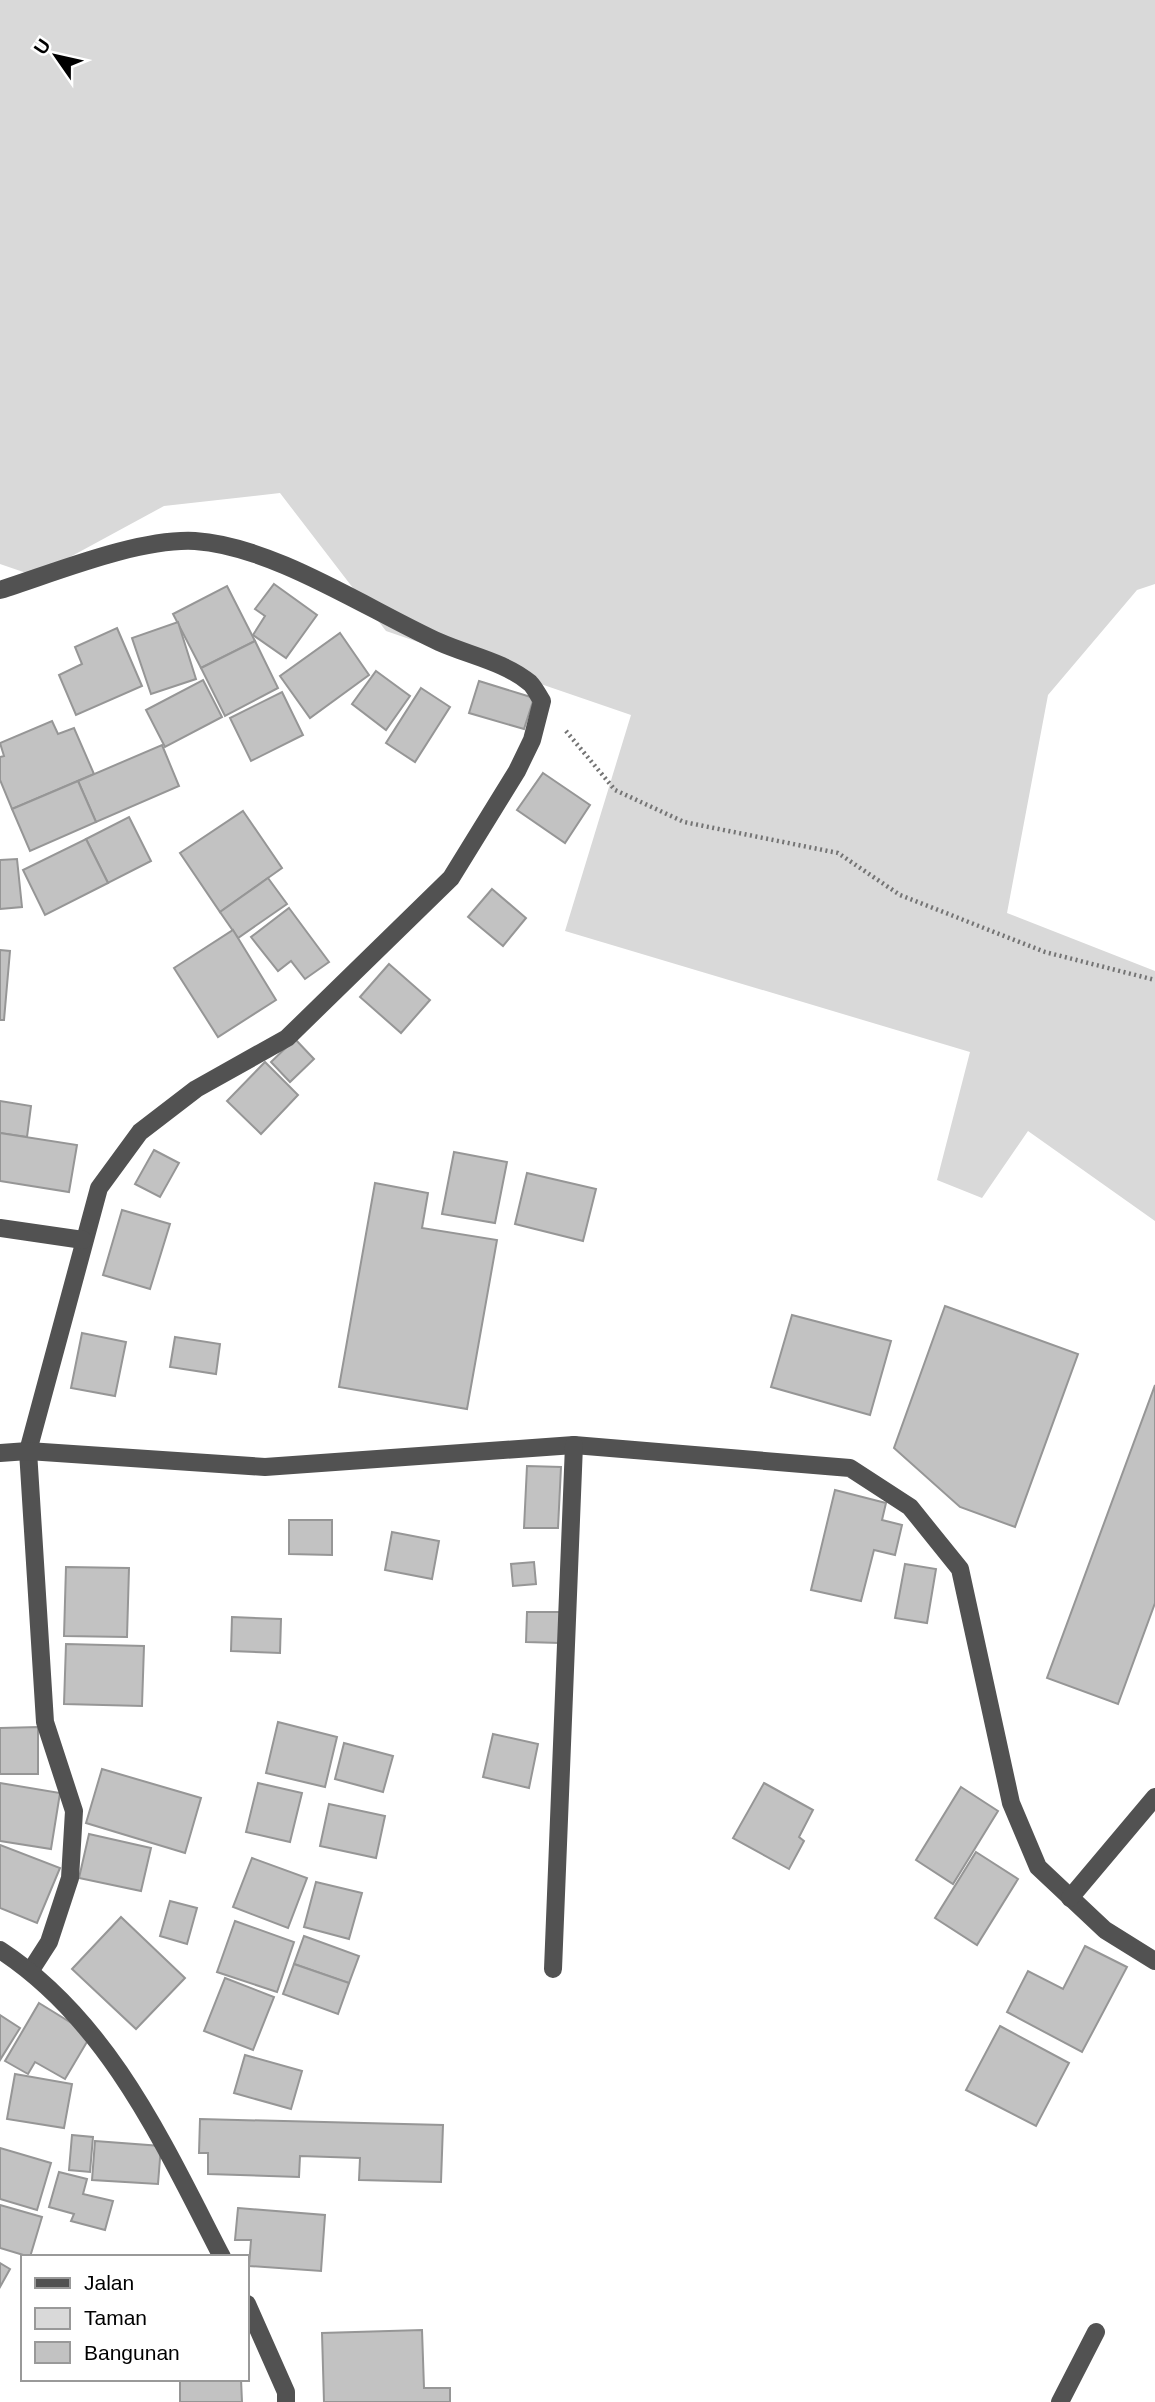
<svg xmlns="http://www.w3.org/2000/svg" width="1155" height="2402" viewBox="0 0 1155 2402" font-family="Helvetica,sans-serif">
  <rect width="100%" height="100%" fill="#fff"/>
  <polygon fill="#d9d9d9" points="0,0 1155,0 1155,584 1137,590 1048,695 1007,913 1155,971 1155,1221 1028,1131 982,1198 937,1180 970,1052 565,931 631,715 386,631 280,493 164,506 35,576 0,564"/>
  <g fill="#c2c2c2" stroke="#969696" stroke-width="2">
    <polygon points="274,584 317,615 286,658 253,635 265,616 255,609"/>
    <polygon points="227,586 255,641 201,668 173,614"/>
    <polygon points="178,622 196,679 151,694 132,638"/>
    <polygon points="117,628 142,686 76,715 59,675 82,664 75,647"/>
    <polygon points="340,633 369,675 310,718 280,676"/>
    <polygon points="255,641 278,688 225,716 201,668"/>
    <polygon points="376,671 410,696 386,730 352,704"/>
    <polygon points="203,680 222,717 165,747 146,710"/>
    <polygon points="479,681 534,698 524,729 469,713"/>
    <polygon points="421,688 450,707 415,762 386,743"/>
    <polygon points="282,692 303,735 251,761 230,718"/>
    <polygon points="52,721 58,734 74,728 94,774 12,809 0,780 0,757 4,756 0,743"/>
    <polygon points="162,745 179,786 96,822 78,781"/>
    <polygon points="543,773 590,805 565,843 517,810"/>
    <polygon points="78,781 96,822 30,851 12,809"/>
    <polygon points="243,811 282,868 220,912 180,853"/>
    <polygon points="129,817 151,861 108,883 86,839"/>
    <polygon points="86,839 108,883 45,915 23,870"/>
    <polygon points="17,859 22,907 0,909 0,860"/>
    <polygon points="268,878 287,904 238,938 220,912"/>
    <polygon points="492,889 526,918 503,946 468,917"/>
    <polygon points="289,908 329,962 305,979 291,961 278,971 251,937"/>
    <polygon points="233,930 276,1000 218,1037 174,968"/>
    <polygon points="0,950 10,951 4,1020 0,1020"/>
    <polygon points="389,964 430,1000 401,1033 360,997"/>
    <polygon points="295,1039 314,1059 290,1082 271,1062"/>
    <polygon points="265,1062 298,1095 261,1134 227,1101"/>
    <polygon points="0,1101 31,1106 27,1137 0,1133"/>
    <polygon points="0,1133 77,1145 69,1192 0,1181"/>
    <polygon points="154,1150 179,1163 160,1197 135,1184"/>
    <polygon points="454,1152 507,1162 495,1223 442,1214"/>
    <polygon points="527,1173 596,1189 583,1241 515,1224"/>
    <polygon points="375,1183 428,1193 422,1228 497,1240 467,1409 339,1387"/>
    <polygon points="122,1210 170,1224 150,1289 103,1275"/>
    <polygon points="945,1306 1078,1354 1015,1527 960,1507 894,1448"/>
    <polygon points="792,1315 891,1341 870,1415 771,1387"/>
    <polygon points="82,1333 126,1342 115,1396 71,1388"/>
    <polygon points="175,1337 220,1344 216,1374 170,1367"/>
    <polygon points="1155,1385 1155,1603 1118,1704 1047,1678"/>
    <polygon points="527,1466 561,1467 558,1528 524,1528"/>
    <polygon points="835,1490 886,1503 882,1520 902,1525 895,1555 874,1550 861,1601 811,1590"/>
    <polygon points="289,1520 332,1520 332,1555 289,1554"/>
    <polygon points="392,1532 439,1541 432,1579 385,1570"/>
    <polygon points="534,1562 536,1584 513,1586 511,1564"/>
    <polygon points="905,1564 936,1569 927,1623 895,1618"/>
    <polygon points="66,1567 129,1568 127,1637 64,1636"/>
    <polygon points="527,1612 561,1612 560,1643 526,1642"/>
    <polygon points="232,1617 281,1619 280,1653 231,1651"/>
    <polygon points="66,1644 144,1646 142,1706 64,1704"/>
    <polygon points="278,1722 337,1737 325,1787 266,1773"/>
    <polygon points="38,1727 38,1774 0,1774 0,1728"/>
    <polygon points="493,1734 538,1744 529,1788 483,1777"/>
    <polygon points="344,1743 393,1756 383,1792 335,1779"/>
    <polygon points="102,1769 201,1798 185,1853 86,1823"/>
    <polygon points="0,1783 60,1793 51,1849 0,1841"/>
    <polygon points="258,1783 302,1793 290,1842 246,1832"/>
    <polygon points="764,1783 813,1810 799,1837 804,1841 789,1869 733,1838"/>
    <polygon points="961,1787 998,1811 953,1884 916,1860"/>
    <polygon points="329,1804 385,1816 376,1858 320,1846"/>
    <polygon points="89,1834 151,1848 141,1891 79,1878"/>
    <polygon points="0,1845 60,1868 37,1923 0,1908"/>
    <polygon points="976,1852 1018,1879 977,1945 935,1918"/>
    <polygon points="252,1858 307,1878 288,1928 233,1907"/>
    <polygon points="316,1882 362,1893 349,1939 304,1927"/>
    <polygon points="170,1901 197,1908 187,1944 160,1936"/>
    <polygon points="121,1917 185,1978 136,2029 72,1969"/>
    <polygon points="235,1921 294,1942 277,1992 217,1972"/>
    <polygon points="304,1936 359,1956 349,1983 294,1964"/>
    <polygon points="1085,1946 1127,1967 1082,2052 1007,2012 1028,1971 1063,1989"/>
    <polygon points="294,1964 349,1983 338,2014 283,1994"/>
    <polygon points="225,1978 274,1997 253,2050 204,2031"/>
    <polygon points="39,2003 91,2035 65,2079 35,2062 28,2074 5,2061"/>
    <polygon points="0,2015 20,2028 0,2060"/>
    <polygon points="1000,2026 1069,2063 1036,2126 966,2090"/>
    <polygon points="245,2055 302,2071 291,2109 234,2093"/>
    <polygon points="15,2074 72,2084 64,2128 7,2119"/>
    <polygon points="200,2119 443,2125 441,2182 359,2180 360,2158 300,2156 299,2177 208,2174 208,2153 199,2153"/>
    <polygon points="72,2135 93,2137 90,2172 69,2170"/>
    <polygon points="95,2141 161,2146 158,2184 92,2180"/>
    <polygon points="0,2148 51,2163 37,2210 0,2199"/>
    <polygon points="59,2172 87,2179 83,2194 113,2201 105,2230 71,2221 74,2214 49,2207"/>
    <polygon points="0,2205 42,2217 30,2257 0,2248"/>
    <polygon points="238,2208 325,2215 321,2271 249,2266 251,2240 235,2240"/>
    <polygon points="0,2263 10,2269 0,2287"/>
    <polygon points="422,2330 424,2388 450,2388 450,2402 324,2402 322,2333"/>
    <polygon points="180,2379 241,2379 242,2402 180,2402"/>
  </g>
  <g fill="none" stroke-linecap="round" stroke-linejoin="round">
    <polyline stroke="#747474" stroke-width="4.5" stroke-dasharray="2 3.5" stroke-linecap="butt" points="566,731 615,790 684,822 838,853 900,895 1045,952 1155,980"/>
    <g stroke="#525252" stroke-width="18">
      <path d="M0 590C54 573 138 538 195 541 273 546 367 609 439 642 468 655 505 662 530 683 535 688 538 695 542 701L532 740 517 771 451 878 287 1038 196 1089 140 1132 99 1188 28 1451 45 1722 74 1811 70 1878 49 1942 31 1970"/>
      <polyline points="0,1228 83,1240"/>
      <polyline points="0,1453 28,1451 265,1467 574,1445 850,1468 910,1507 960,1569 1011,1803 1038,1867 1105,1930 1155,1961"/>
      <polyline points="1070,1898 1155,1797"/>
      <path d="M0 1950C109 2021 164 2145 222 2257"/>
      <polyline points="553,1969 574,1445"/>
      <polyline points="247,2304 286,2392 286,2402"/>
      <polyline points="1060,2402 1096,2332"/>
    </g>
  </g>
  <rect x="21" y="2255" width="228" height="126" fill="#ffffff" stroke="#999999" stroke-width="2"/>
  <rect x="35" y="2278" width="35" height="10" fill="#525252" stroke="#999999" stroke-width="2"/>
  <text x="84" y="2290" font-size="21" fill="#000000">Jalan</text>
  <rect x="35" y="2308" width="35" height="21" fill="#d9d9d9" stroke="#999999" stroke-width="2"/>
  <text x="84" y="2325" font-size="21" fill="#000000">Taman</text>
  <rect x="35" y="2342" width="35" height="21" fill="#c2c2c2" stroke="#999999" stroke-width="2"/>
  <text x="84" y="2360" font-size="21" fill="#000000">Bangunan</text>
  <g transform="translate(56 56) rotate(304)" stroke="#ffffff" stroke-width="5" paint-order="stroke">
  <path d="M0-5L12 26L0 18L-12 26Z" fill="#000000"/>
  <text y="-10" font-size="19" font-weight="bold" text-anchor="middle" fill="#000000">U</text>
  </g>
</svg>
